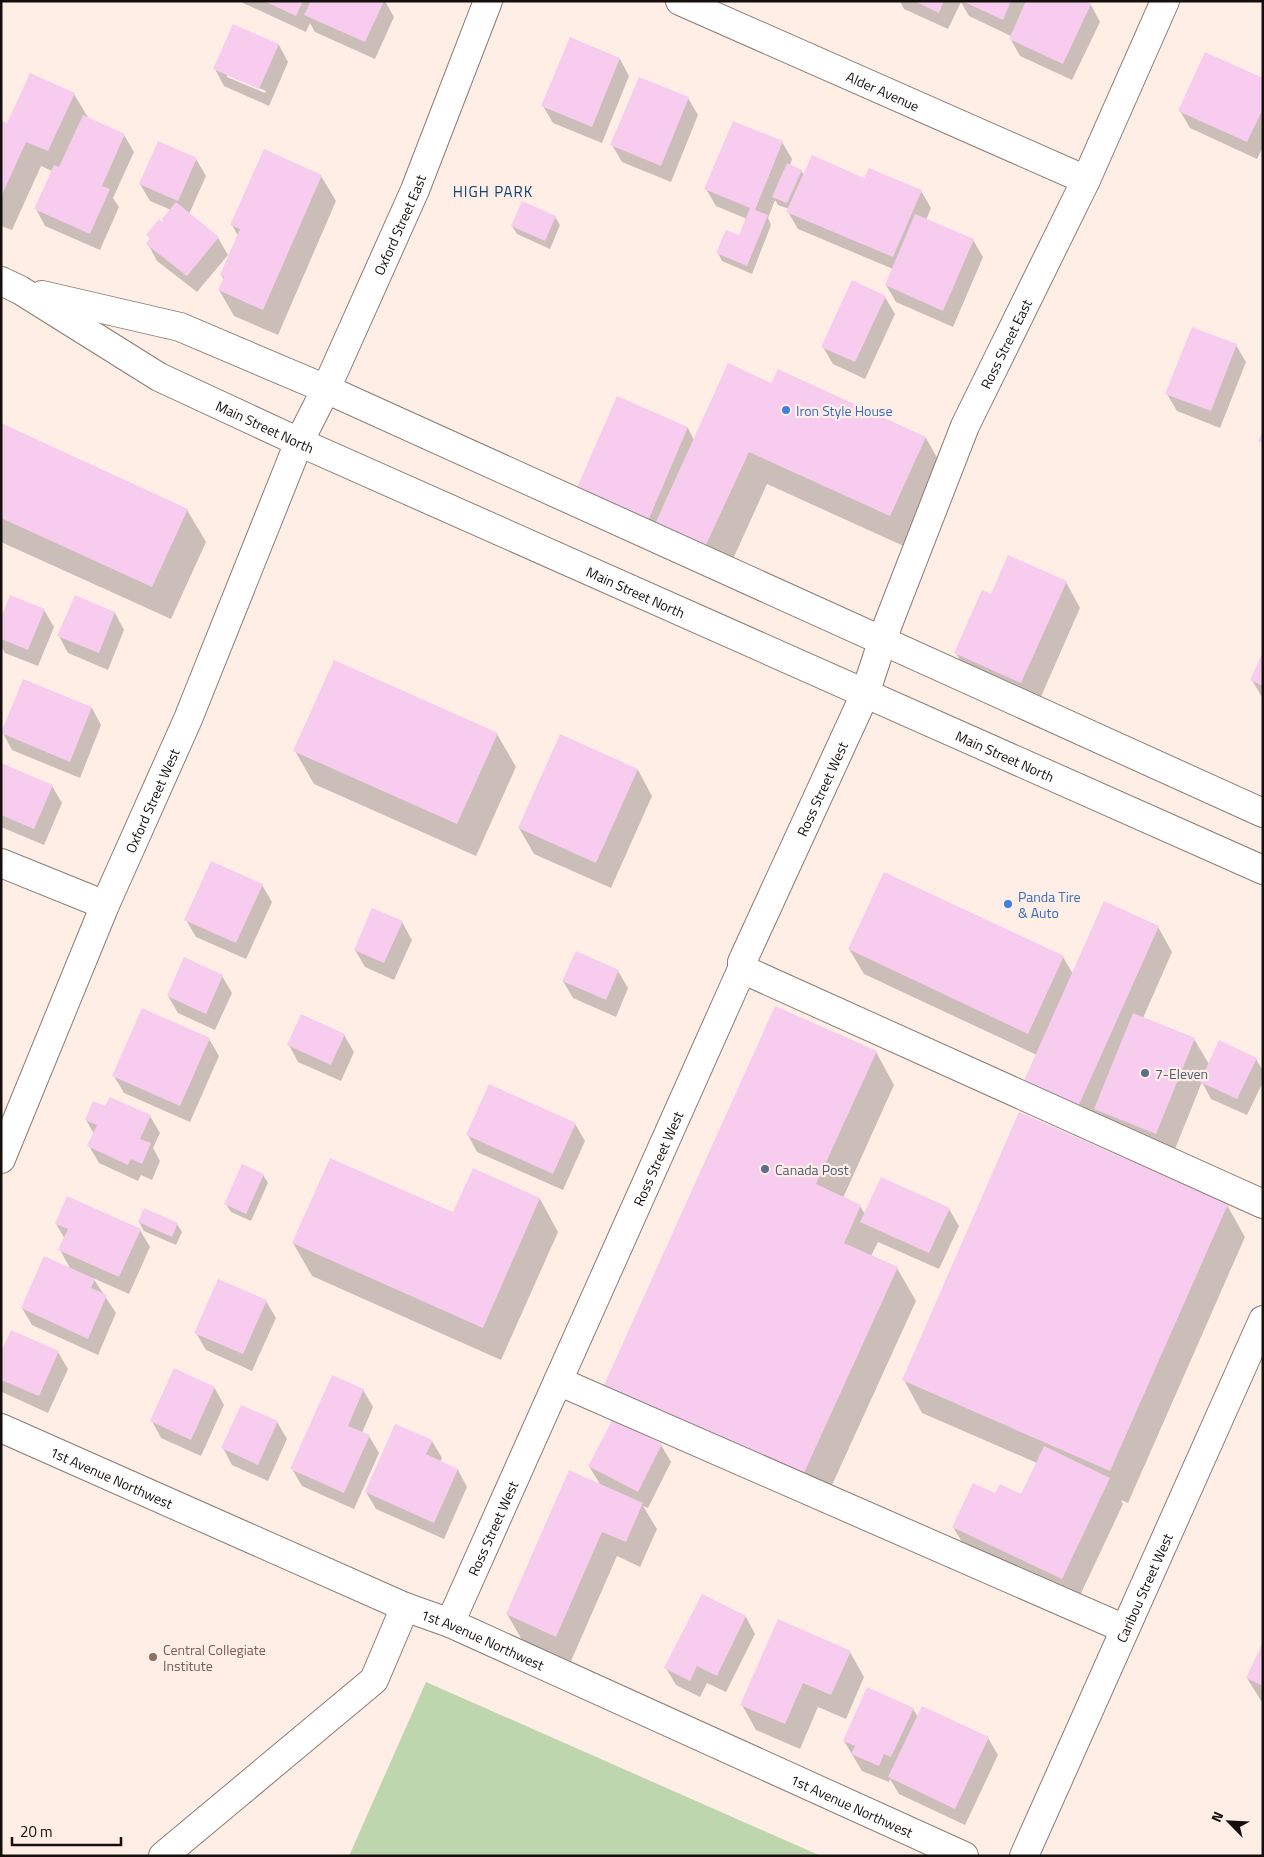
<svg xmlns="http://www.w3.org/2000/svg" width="1264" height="1857" viewBox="0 0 1264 1857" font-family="'Titillium Web',sans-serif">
  <rect width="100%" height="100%" fill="#feeee6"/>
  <polygon fill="#bed6ae" points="426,1682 821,1856 349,1856"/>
  <g fill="#0003" fill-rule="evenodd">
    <polygon points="241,1 385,1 394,17 375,59 315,32 310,23 306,32 243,3"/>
    <polygon points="900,1 1084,1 1091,5 1100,22 1072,80 1020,56 1010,38 1011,36 969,16 961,2 948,29 904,9"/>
    <path d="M233 26 279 45 288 62 269 106 224 86 215 69ZM227 74 266 91 265 93 227 77Z"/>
    <polygon points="571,39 620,59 629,76 602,143 553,123 543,106"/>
    <polygon points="1263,79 1263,147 1257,159 1190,128 1180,111"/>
    <polygon points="74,94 89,119 124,135 134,152 113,198 119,207 100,250 45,226 36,209 52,171 41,166 12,230 1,226 1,122 8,125"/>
    <polygon points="688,98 698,115 671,182 622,162 612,145"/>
    <polygon points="782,142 792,159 790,165 801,170 804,176 865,180 921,191 931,208 926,220 973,240 983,257 953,327 896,302 886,285 893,269 798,229 788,212 789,209 778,205 775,200 768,218 771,225 752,274 722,261 718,253 739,237 747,219 716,206 706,189"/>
    <polygon points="196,159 206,176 189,214 218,238 228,255 197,292 157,261 148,244 151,240 148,235 162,224 171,210 150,201 140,184"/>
    <polygon points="321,176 336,201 278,335 234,316 219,290 224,280 221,275 238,236 232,225"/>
    <polygon points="555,217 560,225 550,249 517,234 512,226"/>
    <polygon points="885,297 895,314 865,379 833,364 823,347"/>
    <polygon points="1236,345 1246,362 1220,428 1177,411 1167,394"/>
    <polygon points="772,385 926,438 944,470 908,548 767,484 724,579 592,516 617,398 688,428 694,440"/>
    <polygon points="1,424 187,510 206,542 171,619 1,542"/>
    <polygon points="1066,582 1080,608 1036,708 970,678 956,653 991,595"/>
    <polygon points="75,597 115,613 124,630 108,670 68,653 59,636"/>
    <polygon points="44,610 54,627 38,666 5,653 1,646 1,621"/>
    <polygon points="1263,655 1263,699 1252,680"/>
    <polygon points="24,680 92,708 101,725 80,778 12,750 3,733"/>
    <polygon points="497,734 516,767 476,856 314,784 295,751"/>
    <polygon points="560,736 638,770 652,796 611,888 534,854 519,828"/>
    <polygon points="1,762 2,765 52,786 62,803 44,845 1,827"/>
    <polygon points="262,885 272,902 246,959 196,937 186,920"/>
    <polygon points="402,922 412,940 394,980 365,967 355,950"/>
    <polygon points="1158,927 1172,952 1143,1018 1194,1039 1209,1064 1256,1059 1263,1071 1263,1082 1247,1115 1211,1099 1202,1082 1171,1159 1093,1132 1037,1055 864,974 849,949 1063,957 1073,974"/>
    <polygon points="618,971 628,988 616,1017 573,998 563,981"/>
    <polygon points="222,976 232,993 215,1030 178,1013 168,996"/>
    <polygon points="344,1035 354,1052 341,1081 298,1062 289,1045"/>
    <polygon points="209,1039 219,1056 190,1122 124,1093 114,1076"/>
    <polygon points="876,1052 894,1085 843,1198 860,1206 865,1214 949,1209 959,1226 939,1269 878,1242 871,1256 897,1268 916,1301 822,1507 624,1417 605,1385"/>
    <polygon points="106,1108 150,1116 160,1133 153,1148 160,1161 152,1180 141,1175 138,1181 99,1163 89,1146 94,1134 86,1120"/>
    <polygon points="575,1124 585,1141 563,1190 477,1152 468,1135"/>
    <polygon points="263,1175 268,1183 251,1221 231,1212 226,1204"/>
    <polygon points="540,1199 558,1232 501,1360 312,1276 293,1243"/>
    <polygon points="1227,1205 1245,1237 1128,1503 1121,1500 1123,1504 1076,1604 968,1552 953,1527 996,1495 1022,1496 1037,1463 922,1413 904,1380"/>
    <polygon points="139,1222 177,1224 182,1232 176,1245 144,1231"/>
    <polygon points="56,1224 140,1230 150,1247 129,1294 93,1278 116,1313 98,1355 32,1325 22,1308 71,1270 60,1250 65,1239"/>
    <polygon points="266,1301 276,1318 252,1371 206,1350 196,1333"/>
    <polygon points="58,1352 68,1369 48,1413 2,1392 1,1355"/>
    <polygon points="214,1387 224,1405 201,1456 161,1438 152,1421"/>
    <polygon points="363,1390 373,1407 362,1433 369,1436 379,1453 354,1509 302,1486 292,1469"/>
    <polygon points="613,1420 661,1445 671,1462 648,1508 643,1506 657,1529 640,1567 617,1556 571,1661 522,1640 507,1614 601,1486 589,1466"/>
    <polygon points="277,1422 287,1439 268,1481 232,1465 223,1448"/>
    <polygon points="432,1441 442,1458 440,1462 458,1470 467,1487 444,1539 376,1509 366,1492"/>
    <polygon points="703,1596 746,1617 755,1634 726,1692 707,1683 700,1697 676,1685 666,1668"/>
    <polygon points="1263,1645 1263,1704 1247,1678"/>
    <polygon points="850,1652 864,1677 846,1719 818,1707 800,1749 756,1730 742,1705"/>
    <polygon points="913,1709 918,1717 988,1738 998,1755 965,1825 899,1794 890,1779 889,1782 862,1771 844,1741"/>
  </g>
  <g fill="#f7ccee">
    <polygon points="264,1 303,1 296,16"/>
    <polygon points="311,1 384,1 365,42 304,15"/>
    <polygon points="914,1 944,1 939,13"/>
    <polygon points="962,1 1011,1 1003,20"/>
    <polygon points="1026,1 1087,1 1091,4 1063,64 1009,39"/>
    <polygon points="233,24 279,44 259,89 213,69"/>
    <polygon points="570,37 620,58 592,127 541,106"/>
    <polygon points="1205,52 1263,78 1263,114 1261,113 1247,142 1178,111"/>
    <polygon points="30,73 75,93 48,151 26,142 1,197 1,121 7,123"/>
    <polygon points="639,77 689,97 661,166 610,145"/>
    <polygon points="83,115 125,134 102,186 110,189 90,234 34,209 54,165 59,167"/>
    <polygon points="733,121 783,141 755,210 768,215 747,266 716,253 726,230 739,235 750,208 704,189"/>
    <polygon points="158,141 197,158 178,201 139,184"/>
    <polygon points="264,149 322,175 263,310 218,290 224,277 220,275 240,229 230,225"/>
    <polygon points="812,155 864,178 869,168 922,190 893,257 786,212"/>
    <polygon points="787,163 802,170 787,203 772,197"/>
    <polygon points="522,201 556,216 545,241 511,226"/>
    <polygon points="176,202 219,237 187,276 146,244 150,238 146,235 159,219 162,222 163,220 162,219"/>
    <polygon points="915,214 974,239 943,311 885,285"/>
    <polygon points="852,280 886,296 855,362 821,347"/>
    <polygon points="1192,327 1237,344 1211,411 1165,394"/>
    <polygon points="728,363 771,383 778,369 926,437 890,516 749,452 705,547 655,524"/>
    <polygon points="617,396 688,427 648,521 576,490"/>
    <polygon points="1,423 188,509 152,587 1,518"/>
    <polygon points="1263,431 1263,443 1258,441"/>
    <polygon points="1008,555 1067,581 1021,683 954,653 982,590 991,594"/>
    <polygon points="10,595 45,609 28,650 1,639 1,618"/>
    <polygon points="75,595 115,612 99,653 57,636"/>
    <polygon points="1263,652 1263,686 1250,680"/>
    <polygon points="334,660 498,733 457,824 293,751"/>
    <polygon points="23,679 92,707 70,762 1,733"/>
    <polygon points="560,734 638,769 596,863 518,828"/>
    <polygon points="1,763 53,785 34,829 1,815"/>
    <polygon points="211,861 263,884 236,943 184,920"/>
    <polygon points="884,872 1064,956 1028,1034 848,949"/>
    <polygon points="1104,901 1159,926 1078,1107 1023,1083"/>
    <polygon points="372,908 403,921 384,963 354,950"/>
    <polygon points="576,951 619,970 606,1000 562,981"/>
    <polygon points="184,957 223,975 206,1014 167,996"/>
    <polygon points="775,1006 877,1051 816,1184 861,1205 844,1243 898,1267 803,1475 604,1385"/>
    <polygon points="142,1008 210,1038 180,1106 112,1076"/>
    <polygon points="1133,1013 1195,1038 1156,1134 1094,1109"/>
    <polygon points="301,1014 345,1034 331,1065 287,1045"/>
    <polygon points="1219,1040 1257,1058 1237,1099 1200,1082"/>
    <polygon points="489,1084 576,1123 553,1174 466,1135"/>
    <polygon points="110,1097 151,1115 140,1139 151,1143 142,1164 131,1159 128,1165 87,1146 97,1125 85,1120 93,1101 105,1106"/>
    <polygon points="1019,1112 1228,1204 1110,1471 902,1380"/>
    <polygon points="330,1158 453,1212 473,1168 540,1198 483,1328 292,1243"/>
    <polygon points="242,1164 264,1174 246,1214 224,1204"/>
    <polygon points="881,1177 950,1208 929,1253 860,1222"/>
    <polygon points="67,1196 141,1229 119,1277 58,1250 68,1229 55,1224"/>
    <polygon points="144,1208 178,1223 172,1237 138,1222"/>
    <polygon points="44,1256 95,1279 91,1288 107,1295 88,1339 21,1308"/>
    <polygon points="218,1279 267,1300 243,1354 194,1333"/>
    <polygon points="11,1330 59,1351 39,1396 1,1380 1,1352"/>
    <polygon points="174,1368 215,1387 191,1440 150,1421"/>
    <polygon points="332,1375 364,1389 348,1426 370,1435 344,1493 290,1469"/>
    <polygon points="241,1405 278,1421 258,1465 221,1448"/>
    <polygon points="613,1419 662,1444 638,1492 588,1466"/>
    <polygon points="395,1424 433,1440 426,1454 458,1469 434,1523 365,1492"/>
    <polygon points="1044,1446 1110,1478 1062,1579 952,1527 973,1483 995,1493 1000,1484 1021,1494"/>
    <polygon points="569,1470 643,1503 626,1542 602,1532 556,1637 506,1614"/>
    <polygon points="702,1594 746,1616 717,1676 697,1666 690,1681 664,1668"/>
    <polygon points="778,1619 851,1651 831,1695 803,1683 785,1724 740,1705"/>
    <polygon points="1263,1642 1263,1686 1246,1678"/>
    <polygon points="867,1687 914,1708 891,1757 884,1754 879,1766 851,1754 855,1746 843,1741"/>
    <polygon points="922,1706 989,1737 955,1809 888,1777"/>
  </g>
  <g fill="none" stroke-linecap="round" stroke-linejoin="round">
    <g stroke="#8a7d75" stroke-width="30">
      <g id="minor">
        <path id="s1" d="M680 1 1086 180"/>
        <polyline points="1,863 105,905"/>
        <polyline points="742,969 1263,1204"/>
        <path id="s2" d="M1 1159 105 905 188 719 299 442 326 389 415 190 488 1"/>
        <polyline points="558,1381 1125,1629"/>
        <path id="s3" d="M1 1428 405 1607 450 1623 964 1856"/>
        <path id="s4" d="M450 1623 742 969V962L865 694 888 624 965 426 1086 180 1165 1"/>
        <polyline points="163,1856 374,1680 405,1607"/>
        <path id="s5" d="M1024 1856 1263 1320"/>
      </g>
    </g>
    <g stroke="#8a7d75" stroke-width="30">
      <g id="major">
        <path id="s6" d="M1 281 20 290 159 377 299 442 1263 870"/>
        <polyline points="42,295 180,327 326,389 1263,813"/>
      </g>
    </g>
    <use href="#minor" stroke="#fff" stroke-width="28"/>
    <use href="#major" stroke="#fff" stroke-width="28"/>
  </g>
  <g fill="#3f7fe0" stroke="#feeee6" stroke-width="2">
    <circle cx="786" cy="410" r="5"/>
    <circle cx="1008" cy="904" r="5"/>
  </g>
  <g fill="#5c6f8a" stroke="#feeee6" stroke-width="2">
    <circle cx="1145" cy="1073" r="5"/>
    <circle cx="765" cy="1169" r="5"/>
  </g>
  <circle fill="#8d6e63" stroke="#feeee6" stroke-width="2" cx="153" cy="1657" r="5"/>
  <g text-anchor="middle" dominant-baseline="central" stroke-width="4.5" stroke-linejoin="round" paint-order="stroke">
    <g font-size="14" fill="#140f0c" stroke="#feeee6">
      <text stroke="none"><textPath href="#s1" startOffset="222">Alder Avenue</textPath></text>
      <text stroke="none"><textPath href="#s2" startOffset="1016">Oxford Street East</textPath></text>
      <text stroke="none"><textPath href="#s4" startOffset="1396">Ross Street East</textPath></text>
      <text stroke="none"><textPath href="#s6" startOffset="302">Main Street North</textPath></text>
      <text stroke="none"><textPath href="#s6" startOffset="708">Main Street North</textPath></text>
      <text stroke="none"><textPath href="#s6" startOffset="1112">Main Street North</textPath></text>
      <text stroke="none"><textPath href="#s4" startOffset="914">Ross Street West</textPath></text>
      <text stroke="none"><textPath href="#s2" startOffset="389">Oxford Street West</textPath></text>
      <text stroke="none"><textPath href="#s4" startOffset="509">Ross Street West</textPath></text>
      <text stroke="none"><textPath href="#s3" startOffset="121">1st Avenue Northwest</textPath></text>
      <text stroke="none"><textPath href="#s4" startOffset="104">Ross Street West</textPath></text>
      <text stroke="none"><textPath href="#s5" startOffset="294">Caribou Street West</textPath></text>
      <text stroke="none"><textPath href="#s3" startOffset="526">1st Avenue Northwest</textPath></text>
      <text stroke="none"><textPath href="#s3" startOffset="931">1st Avenue Northwest</textPath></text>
    </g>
    <g font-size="14" fill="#366cbe" stroke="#feeee6" text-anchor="start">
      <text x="796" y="410">Iron Style House</text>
      <text x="1018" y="896">Panda Tire<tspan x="1018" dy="16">&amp; Auto</tspan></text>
    </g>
    <g font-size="14" fill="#4e5e75" stroke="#feeee6" text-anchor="start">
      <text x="1155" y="1073">7-Eleven</text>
      <text x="775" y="1169">Canada Post</text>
    </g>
    <g font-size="14" fill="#785e54" stroke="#feeee6" text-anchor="start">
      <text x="163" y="1649">Central Collegiate<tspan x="163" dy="16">Institute</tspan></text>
    </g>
    <g font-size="15" letter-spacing="1" fill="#0d4576" stroke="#feeee6">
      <text x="493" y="191">HIGH PARK</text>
    </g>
  </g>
  <rect width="1264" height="1857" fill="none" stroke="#140f0c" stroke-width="5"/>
  <g transform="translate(1229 1822) rotate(294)" stroke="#feeee6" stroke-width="4" paint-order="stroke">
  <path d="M0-4L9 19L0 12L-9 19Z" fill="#140f0c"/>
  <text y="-8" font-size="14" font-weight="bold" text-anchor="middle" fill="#140f0c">N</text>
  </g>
  <path d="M12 1837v8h109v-8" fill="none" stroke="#140f0c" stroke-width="2.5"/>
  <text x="20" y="1837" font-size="15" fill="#140f0c" stroke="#feeee6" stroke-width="4" paint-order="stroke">20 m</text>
</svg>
